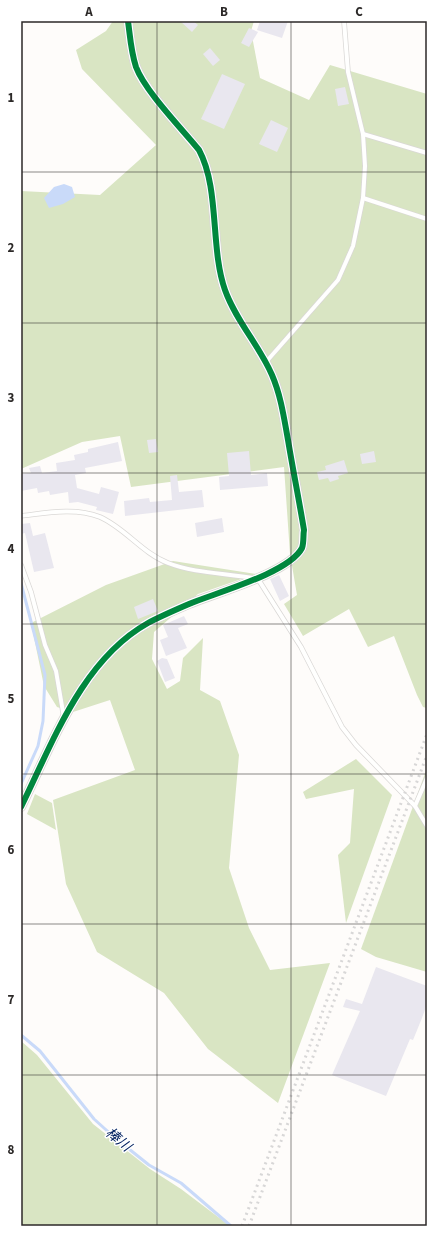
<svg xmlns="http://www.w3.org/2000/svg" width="448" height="1247" viewBox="0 0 448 1247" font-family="'Source Sans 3','Noto Sans JP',sans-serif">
  <rect width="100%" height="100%" fill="#fefcfa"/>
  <g fill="#d9e5c3">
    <polygon points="113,21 254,21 251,31 260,78 309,100 330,65 427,94 427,708 423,707 417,695 394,636 368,647 349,609 303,636 284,604 297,595 290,554 284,467 131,487 120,436 82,442 21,469 21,191 100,195 156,145 82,69 76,50 106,31"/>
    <polygon points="173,561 256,574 198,594 154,632 152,659 167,689 180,681 183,658 203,638 200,690 220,701 239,755 229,868 249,928 270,970 330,963 278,1103 208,1049 164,993 97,952 66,884 53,800 135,770 110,700 73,712 57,707 44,686 31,623 106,585"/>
    <polygon points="356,759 392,795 346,923 338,855 350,843 354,789 306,799 303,792"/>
    <polygon points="427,768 427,972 376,957 361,949"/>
    <polygon points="35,794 52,803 56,830 27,814"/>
    <polygon points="21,1041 37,1055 93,1124 150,1169 181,1189 230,1226 21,1226"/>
  </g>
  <polygon fill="#c9daf9" points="64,184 72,187 75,197 63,204 49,208 44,198 54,187"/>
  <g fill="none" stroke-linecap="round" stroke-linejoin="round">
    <g stroke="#c9daf9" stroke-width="3">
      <polyline points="21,583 45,675 43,721 38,746 21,784"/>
      <polyline points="21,1035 40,1051 94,1119 114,1137 149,1165 181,1183 231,1226"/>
    </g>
  </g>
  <g fill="#e9e7ef">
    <polygon points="180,21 193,21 198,25 192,32"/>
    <polygon points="260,21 288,21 282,38 257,30"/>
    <polygon points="249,28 258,32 249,47 241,43"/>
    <polygon points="210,48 220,60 213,66 203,54"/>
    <polygon points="222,74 245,84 224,129 201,119"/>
    <polygon points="345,87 349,104 338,106 335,89"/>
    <polygon points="271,120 288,128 277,152 259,144"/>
    <polygon points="156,439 158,452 149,453 147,440"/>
    <polygon points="118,442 122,461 85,468 86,473 75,475 77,488 99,494 101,487 119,492 113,514 96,510 97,507 78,502 69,503 68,492 50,495 49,491 38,493 37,488 21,491 21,474 31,473 29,468 40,466 42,473 57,471 56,463 75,460 74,455 88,452 88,449"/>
    <polygon points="249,451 251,475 267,473 268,486 220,490 219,477 229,476 227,453"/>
    <polygon points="374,451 376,462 362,464 360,454"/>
    <polygon points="344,460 348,473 338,476 339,479 330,482 328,478 319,480 317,472 326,470 325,466"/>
    <polygon points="177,475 179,492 202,490 204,507 125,516 124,501 149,498 150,502 172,500 170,476"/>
    <polygon points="222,518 224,532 197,537 195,523"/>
    <polygon points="30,523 33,536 45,533 54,568 34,572 25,533 21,534 21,524"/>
    <polygon points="279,575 289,596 280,601 270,579"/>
    <polygon points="153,599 158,611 138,619 134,607"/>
    <polygon points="184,616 188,624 178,628 187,648 166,656 160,640 168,637 163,625"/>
    <polygon points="162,658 167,659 175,678 165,682 157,661"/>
    <polygon points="376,967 427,986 427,1004 422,1018 413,1040 410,1039 386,1096 332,1075 360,1011 343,1007 346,999 362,1004"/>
  </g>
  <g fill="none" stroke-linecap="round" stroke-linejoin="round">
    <g stroke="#dad8d6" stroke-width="5.5">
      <g id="lane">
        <polyline points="363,134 427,153"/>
        <polyline points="363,198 427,219"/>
        <polyline points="266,362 338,280 353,246 363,198 365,166 363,134 348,72 344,21"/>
        <path d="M21 516C46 513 75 507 100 517 125 528 142 553 168 563 196 574 229 573 258 579L301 647 342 727 356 745 415 806 427 826"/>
        <polyline points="21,565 31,592 45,645 56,671 64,718"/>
        <polyline points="415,806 427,778"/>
      </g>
    </g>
    <g stroke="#dad8d6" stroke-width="10">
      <path id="street" d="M21 807C53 742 82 660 148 623 161 616 175 610 189 604 215 593 289 573 302 548 304 543 303 535 304 530 299 500 293 470 288 440 284 418 281 396 272 375 259 345 236 321 225 290 210 248 220 189 199 150 182 129 145 91 136 67 131 52 130 36 128 21"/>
    </g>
    <use href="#lane" stroke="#fffffe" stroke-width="4"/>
    <use href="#street" stroke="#fffffe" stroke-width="8"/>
    <g stroke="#d8d7d7" stroke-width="3" stroke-dasharray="2 4" stroke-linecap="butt">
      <polyline points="242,1226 427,734"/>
      <polyline points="249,1226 427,755"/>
    </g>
    <g stroke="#fff" stroke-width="8">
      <path id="cycleway" d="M21 807C53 742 82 660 148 623 161 616 175 610 189 604 215 593 289 573 302 548 304 543 303 535 304 530 299 500 293 470 288 440 284 418 281 396 272 375 259 345 236 321 225 290 210 248 220 189 199 150 182 129 145 91 136 67 131 52 130 36 128 21"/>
    </g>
    <use href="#cycleway" stroke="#00873e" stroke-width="6"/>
  </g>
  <path fill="none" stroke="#2c2928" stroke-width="1" stroke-opacity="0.55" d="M157 21V1226M291 21V1226M21 172H427M21 323H427M21 473H427M21 624H427M21 774H427M21 924H427M21 1075H427"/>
  <g text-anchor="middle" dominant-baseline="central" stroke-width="3" stroke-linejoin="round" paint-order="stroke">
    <g font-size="14" font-style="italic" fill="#042361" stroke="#fff">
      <text transform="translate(118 1140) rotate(40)">棒川</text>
    </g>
  </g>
  <rect width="448" height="1247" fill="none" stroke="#ffffff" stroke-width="44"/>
  <rect x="22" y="22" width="404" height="1203" fill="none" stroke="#2c2928" stroke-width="1.5"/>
  <g font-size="13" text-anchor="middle" font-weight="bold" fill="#2c2928">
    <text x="89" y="16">A</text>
    <text x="224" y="16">B</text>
    <text x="359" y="16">C</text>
    <text x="11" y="102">1</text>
    <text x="11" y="252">2</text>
    <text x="11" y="402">3</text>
    <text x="11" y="553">4</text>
    <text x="11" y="703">5</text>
    <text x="11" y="854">6</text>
    <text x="11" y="1004">7</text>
    <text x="11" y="1154">8</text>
  </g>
</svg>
